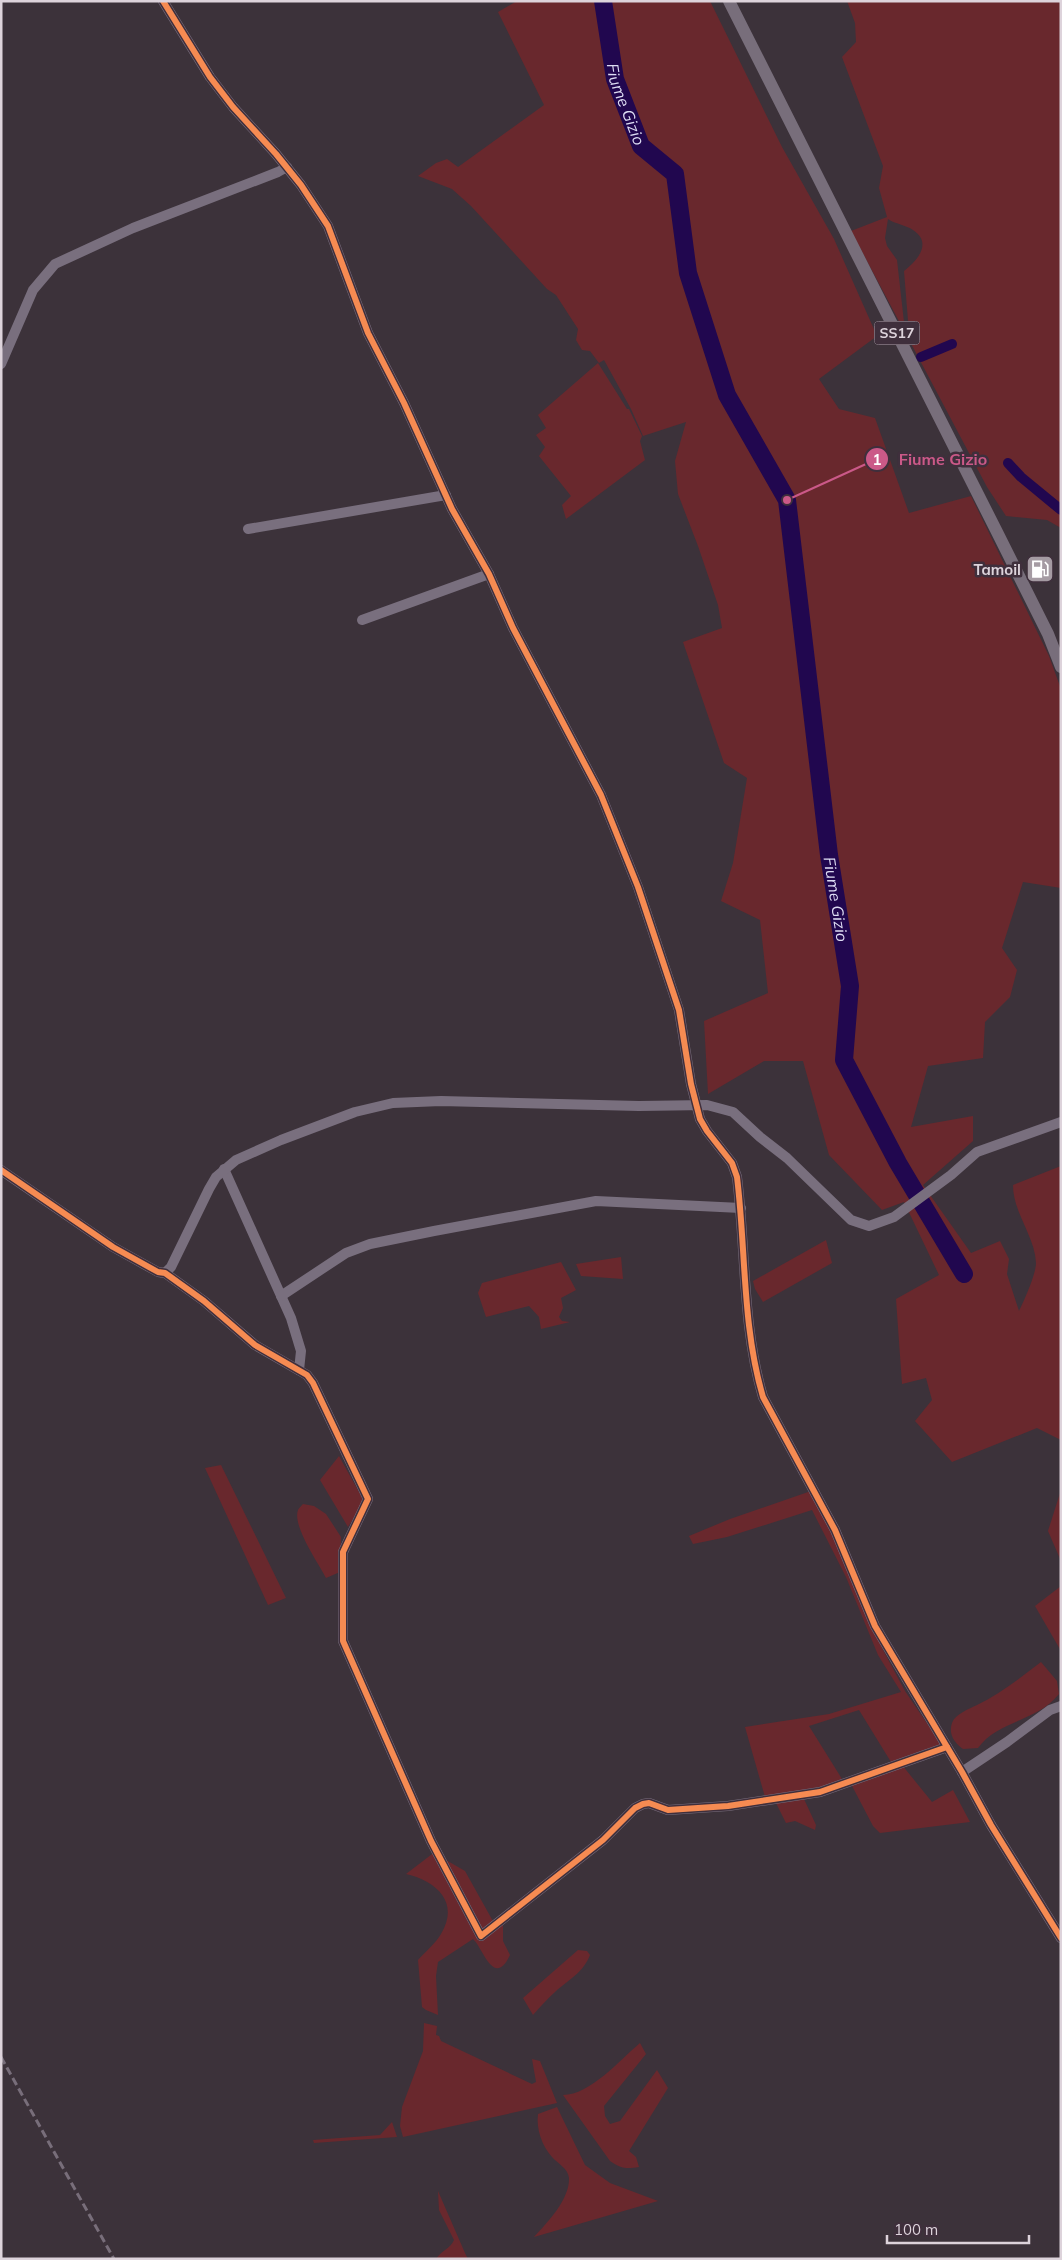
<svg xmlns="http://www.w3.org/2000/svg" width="1062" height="2260" viewBox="0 0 1062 2260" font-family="Mulish,sans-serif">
  <rect width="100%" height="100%" fill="#3c323a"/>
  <g fill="#69282d">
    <path d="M517 1H710L782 147 834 239 877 336 819 379 839 409 875 418 909 513 971 496 1049 656 1061 689V888L1023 882 1002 948 1017 970 1010 997 985 1022 983 1058 928 1066 911 1127 973 1116V1141L923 1185 971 1253 1000 1241 1009 1259 1007 1274 1019 1311C1024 1301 1036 1274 1036 1263 1035 1236 1013 1213 1013 1185L1061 1166V1440L1037 1428 952 1462 915 1421 932 1400 926 1378 902 1384 896 1299 939 1275 904 1202 882 1210 829 1155 803 1061H764L708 1094 704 1021 768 993 760 920 721 901 733 863 747 778 724 763 683 642 722 628 718 605 698 546 678 494 675 461 686 422 643 436 631 409 604 360 599 363 590 351 582 350 576 340 578 329 556 295 547 289 471 206 452 189 418 176 436 163 447 159 458 167 544 105 498 12Z"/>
    <path d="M847 1H1061V528L1047 520 1006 516 987 487 906 334 909 333 904 271C917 261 933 243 913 230 906 225 895 224 888 219L885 238 887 246 897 260 904 322 901 325 851 231 887 217 879 188 883 166 842 57 856 42 855 23Z"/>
    <polygon points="598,363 627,409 629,409 642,436 640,441 645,460 566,519 562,505 571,496 539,456 545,447 536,435 546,428 538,415"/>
    <polygon points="826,1240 832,1263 763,1302 755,1289 753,1281"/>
    <polygon points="621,1257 623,1279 581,1276 576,1264"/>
    <polygon points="561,1262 576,1290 561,1298 563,1308 559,1317 562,1321 570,1322 541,1329 539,1317 529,1306 486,1317 478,1293 482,1283"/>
    <polygon points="339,1456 364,1501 348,1527 320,1480"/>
    <polygon points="221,1465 286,1598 268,1605 205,1468"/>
    <polygon points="1061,1490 1061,1561 1048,1531"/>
    <polygon points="811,1491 840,1551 883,1650 905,1691 941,1744 891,1762 859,1710 809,1726 842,1779 825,1786 765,1797 745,1727 829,1714 901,1692 878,1655 846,1577 812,1510 727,1537 693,1544 689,1536 730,1519"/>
    <path d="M303 1504 314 1506 326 1514 341 1537 340 1572 326 1578C319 1564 292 1526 298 1510 298 1509 303 1504 303 1504Z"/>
    <polygon points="1061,1586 1061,1651 1035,1606"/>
    <path d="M1041 1662 1057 1681 1059 1694C1037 1722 998 1720 978 1748L963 1749C955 1743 948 1735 952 1723 955 1714 969 1709 977 1705 1000 1694 1020 1678 1041 1662Z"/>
    <polygon points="902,1765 932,1802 953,1790 970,1822 880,1833 873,1826 850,1782"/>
    <polygon points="804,1799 816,1825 815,1830 795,1821 786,1823 776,1803"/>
    <path d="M440 1848 446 1860 465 1871 494 1923 498 1920 503 1925V1941L510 1955C494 1989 483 1948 473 1939L438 1962 436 1976 438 2015 426 2010 422 2007 418 1960C425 1952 435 1944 441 1934 460 1903 437 1881 406 1874Z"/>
    <path d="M578 1950 587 1951 590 1955C583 1973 568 1980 555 1992 547 1999 540 2007 533 2015L523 1998Z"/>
    <polygon points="424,2023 437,2026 436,2035 439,2036 441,2041 532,2084 536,2082 532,2059 540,2061 557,2103 403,2137 400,2126 402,2107 423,2051"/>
    <path d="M640 2043 646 2054 604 2106 605 2116 610 2124 620 2121 657 2070 668 2088 629 2151 636 2157 639 2167C627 2169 621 2169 610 2161L563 2095C590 2095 620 2060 640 2043Z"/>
    <path d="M557 2107 585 2165 610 2183 658 2201 534 2237C547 2223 570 2199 569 2178 568 2168 558 2164 552 2157 542 2146 536 2129 538 2114Z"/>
    <polygon points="392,2122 397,2137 314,2143 313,2140 380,2135"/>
    <path d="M438 2191 465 2253 468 2259H436C441 2251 451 2248 454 2240L439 2210Z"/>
  </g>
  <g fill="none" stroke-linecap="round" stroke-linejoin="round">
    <g stroke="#21074f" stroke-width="10">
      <polyline points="921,357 952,344"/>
      <polyline points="1008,463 1021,477 1061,510"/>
    </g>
    <path stroke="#21074f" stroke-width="18" id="s1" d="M603 1 615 79 641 146 675 174 688 273 727 395 787 500 829 855 850 986 844 1060 898 1163 964 1274"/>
    <g stroke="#796f7e" stroke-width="10">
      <path d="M163 1 210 77 233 107 276 154 301 185 328 226 368 333 404 403 452 509 489 574 513 628 601 795 638 887 679 1010 691 1084 700 1119 707 1131 732 1163 737 1177C746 1250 742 1326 763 1397L835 1530 875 1626 962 1772 991 1825 1061 1938"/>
      <polyline points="895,331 907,327"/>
      <polyline points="1,364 33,290 55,264 133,228 278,172 287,167"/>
      <polyline points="248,529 446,495"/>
      <polyline points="362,620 489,574"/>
      <polyline points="224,1169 291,1318 301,1351 299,1370"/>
      <polyline points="1,1170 113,1247 158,1272 165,1273 204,1301 255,1345 307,1375 313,1383 368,1499 343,1552 343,1641 431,1841 481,1936 603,1840 635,1808 643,1804 649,1803 668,1810 728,1806 820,1792 947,1747"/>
      <polyline points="165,1273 171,1267 209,1189 216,1177 236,1160 281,1140 355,1112 393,1103 441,1101 639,1106 707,1105 733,1112 760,1137 787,1158 851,1220 869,1226 894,1217 951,1175 977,1152 1061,1122"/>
      <polyline points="281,1296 346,1253 370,1244 434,1231 596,1201 741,1208"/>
      <polyline points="962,1772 1007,1742 1050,1710 1061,1706"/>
    </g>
    <polyline stroke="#786e7b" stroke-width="12" points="729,1 996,530 1048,634 1061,667"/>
    <polyline stroke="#786e7a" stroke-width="3" stroke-dasharray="8 4" stroke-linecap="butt" points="1,2057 114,2259"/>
    <g stroke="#3f2f3c" stroke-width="9">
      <g id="cycleway">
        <path d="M163 1 210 77 233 107 276 154 301 185 328 226 368 333 404 403 452 509 489 574 513 628 601 795 638 887 679 1010 691 1084 700 1119 707 1131 732 1163 737 1177C746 1250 742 1326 763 1397L835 1530 875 1626 962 1772 991 1825 1061 1938"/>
        <polyline points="1,1170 113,1247 158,1272 165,1273 204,1301 255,1345 307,1375 313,1383 368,1499 343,1552 343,1641 431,1841 481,1936 603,1840 635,1808 643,1804 649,1803 668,1810 728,1806 820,1792 947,1747"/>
      </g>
    </g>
    <use href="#cycleway" stroke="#f68b52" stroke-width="6"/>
  </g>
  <defs>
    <g id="fuel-square" transform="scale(1.4375)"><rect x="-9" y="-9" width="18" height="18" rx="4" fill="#a59ba3" stroke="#3f2f3c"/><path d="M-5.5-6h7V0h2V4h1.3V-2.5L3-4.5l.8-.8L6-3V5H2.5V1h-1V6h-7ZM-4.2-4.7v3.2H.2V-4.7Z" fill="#fff"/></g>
  </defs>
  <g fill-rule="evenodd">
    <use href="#fuel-square" x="1040" y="569"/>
  </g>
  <g text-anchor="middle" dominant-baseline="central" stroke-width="5" stroke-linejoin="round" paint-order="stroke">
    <rect fill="#3f2f3c" stroke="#aea2ab" stroke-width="1" x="874.5" y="321.5" width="45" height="23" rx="4"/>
    <g font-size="14" font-weight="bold" fill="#ddd3db">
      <text x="897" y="333">SS17</text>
    </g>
    <g font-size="15" font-weight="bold" fill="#ddd3db" stroke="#3f2f3c" text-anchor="end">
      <text x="1021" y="569">Tamoil</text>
    </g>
    <g font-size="16" font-style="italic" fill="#dddcf3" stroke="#3f2f3c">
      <text stroke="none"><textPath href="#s1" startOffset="106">Fiume Gizio</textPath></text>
      <text stroke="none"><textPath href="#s1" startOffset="946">Fiume Gizio</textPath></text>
    </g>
  </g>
  <path fill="none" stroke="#cb5988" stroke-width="2" d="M787 500L877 459"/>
  <g fill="#cb5988" stroke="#3f2f3c" stroke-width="2">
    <circle cx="787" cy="500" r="5"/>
    <circle cx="877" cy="459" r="12"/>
  </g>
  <g font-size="15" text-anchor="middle" font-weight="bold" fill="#fff">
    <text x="877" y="465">1</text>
  </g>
  <g font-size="16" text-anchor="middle" font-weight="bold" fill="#cb5988" stroke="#3f2f3c" stroke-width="5" stroke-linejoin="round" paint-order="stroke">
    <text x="943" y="465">Fiume Gizio</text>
  </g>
  <rect width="1062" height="2260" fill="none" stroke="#ddd3db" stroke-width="5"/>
  <path d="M887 2235v8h142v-8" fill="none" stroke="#ddd3db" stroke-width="2.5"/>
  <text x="894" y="2235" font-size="15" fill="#ddd3db" stroke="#3f2f3c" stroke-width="4" paint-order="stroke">100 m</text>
</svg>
